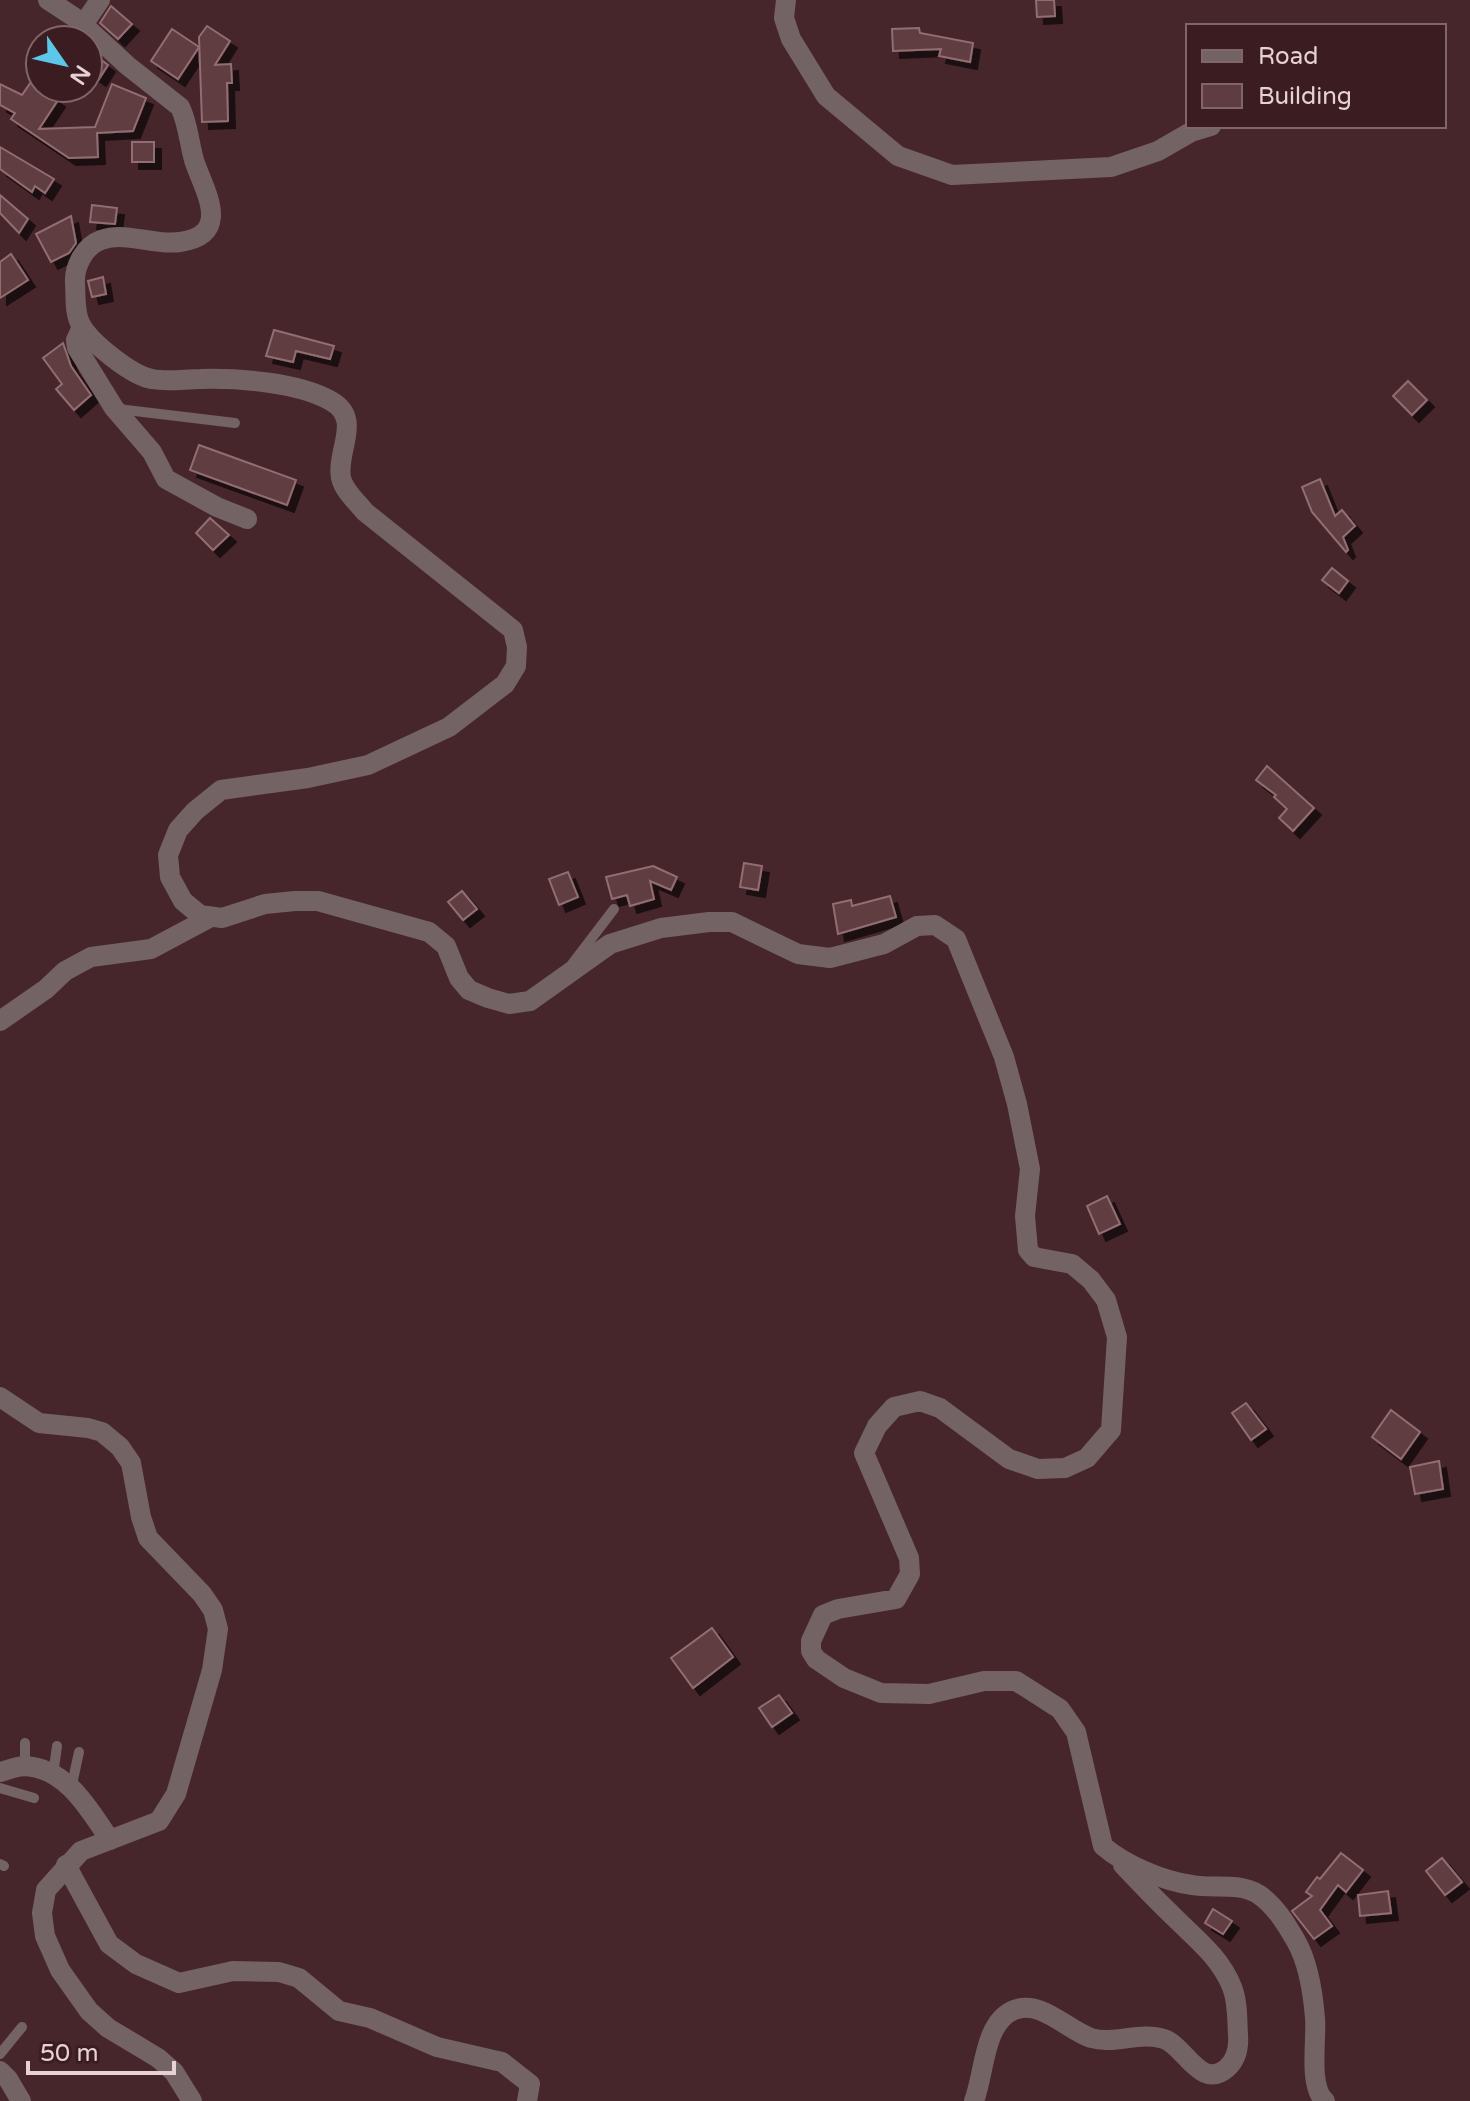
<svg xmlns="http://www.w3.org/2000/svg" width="1470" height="2101" viewBox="0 0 1470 2101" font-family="'Varela Round',sans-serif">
  <defs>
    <filter id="shadow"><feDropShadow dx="7" dy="7" stdDeviation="0" flood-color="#0009"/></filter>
  </defs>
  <rect width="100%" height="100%" fill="#46262b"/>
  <g fill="#5e3c41" stroke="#926d71" stroke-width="2" filter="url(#shadow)">
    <polygon points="1036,0 1054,0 1055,16 1037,17"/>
    <polygon points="111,6 132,24 118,39 100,23"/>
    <polygon points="207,26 230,41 215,65 231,64 232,83 227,83 228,121 202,122 199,37"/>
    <polygon points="919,28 920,33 973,43 970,62 939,56 941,49 893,51 892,29"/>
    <polygon points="172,29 199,47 178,79 151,61"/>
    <polygon points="88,50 108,65 99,79 88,71"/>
    <polygon points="31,82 58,100 39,129 95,127 112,84 146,98 133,131 97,133 98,157 69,158 11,119 15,113 0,105 0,84 22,95"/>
    <rect x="132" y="142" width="22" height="20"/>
    <polygon points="0,147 54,179 45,193 35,186 32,192 0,169"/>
    <polygon points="0,195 28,219 19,233 0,213"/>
    <polygon points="92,205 117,208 115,224 90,222"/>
    <polygon points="71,216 76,243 69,253 51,262 36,234"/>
    <polygon points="11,254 28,280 0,298 0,262"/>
    <polygon points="103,277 106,294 92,297 88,281"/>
    <polygon points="274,330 334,346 330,359 296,351 293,362 266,356"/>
    <polygon points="63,343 71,366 91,395 74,410 56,389 62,384 43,358"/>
    <polygon points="1408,381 1427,400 1412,415 1393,396"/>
    <polygon points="199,445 296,480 287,505 190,470"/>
    <polygon points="1320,479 1335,516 1342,510 1355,526 1343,537 1348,550 1346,552 1312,512 1302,487"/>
    <polygon points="210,518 229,535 213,550 196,533"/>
    <polygon points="1332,568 1348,581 1339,593 1322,580"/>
    <polygon points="1267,766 1314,808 1293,831 1279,818 1287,809 1274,797 1276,795 1256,780"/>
    <polygon points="744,863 762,866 758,890 740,887"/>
    <polygon points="653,866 677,877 671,890 650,881 654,899 630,906 627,895 612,899 606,877"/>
    <polygon points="568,872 578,897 559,905 549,879"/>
    <polygon points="462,891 477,909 463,920 448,902"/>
    <polygon points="890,896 896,917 838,934 833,904 851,900 852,906"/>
    <polygon points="1107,1196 1120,1224 1099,1234 1087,1206"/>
    <polygon points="1246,1403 1266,1429 1251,1440 1232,1413"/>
    <polygon points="1391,1410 1420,1432 1401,1459 1372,1437"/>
    <polygon points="1439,1461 1443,1489 1415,1494 1410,1467"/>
    <polygon points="712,1628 733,1657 693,1688 671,1658"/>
    <polygon points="779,1695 792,1713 772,1727 759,1708"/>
    <polygon points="1341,1853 1363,1870 1346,1892 1338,1885 1320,1910 1332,1926 1314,1939 1292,1911 1312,1896 1306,1892 1317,1877 1320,1879"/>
    <polygon points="1442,1858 1462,1882 1445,1895 1426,1871"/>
    <polygon points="1388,1891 1391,1913 1360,1916 1358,1895"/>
    <polygon points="1213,1909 1232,1921 1223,1934 1205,1923"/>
  </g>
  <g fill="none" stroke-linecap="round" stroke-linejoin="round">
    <g stroke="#736364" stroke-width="10">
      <polyline points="118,409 235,423"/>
      <polyline points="572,964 614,909"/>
      <polyline points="25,1743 25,1766"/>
      <polyline points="53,1775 57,1746"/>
      <polyline points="0,1788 34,1798"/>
      <polyline points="71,1789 79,1752"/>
      <polyline points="0,1864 4,1866"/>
      <polyline points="0,2054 22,2027"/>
    </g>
    <g stroke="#736364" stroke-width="20">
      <path d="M48 0 77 19 128 66 180 107C188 123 189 142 194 160 203 189 234 234 180 242 153 246 128 231 101 240 84 246 74 267 75 283 76 296 74 313 81 325 90 342 132 376 152 379 167 382 185 379 200 379 237 378 298 382 331 401 363 419 336 450 341 478 344 491 357 502 365 512L513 630 517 647 516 666 505 684 449 727 368 765 308 778 221 790 195 811 178 830 168 855 170 877 183 901 200 915 222 918 265 904 295 901H318L429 932 446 946 459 978 469 990 488 998 509 1004 530 1001 610 944 661 928 709 922H732L798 954 830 958 884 944 917 926 935 925 956 939 1004 1057 1017 1104 1030 1169 1025 1216 1028 1250 1034 1257 1072 1264 1091 1280 1106 1300 1117 1337 1111 1430 1087 1458 1065 1468 1038 1469 1009 1459 940 1408 920 1401 894 1407 877 1426 864 1453 909 1558 910 1574 896 1599 838 1609 823 1615 811 1641V1651L816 1659 844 1678 881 1693 929 1694 984 1681H1016L1060 1709 1076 1732 1103 1846C1125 1865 1163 1881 1192 1885 1214 1889 1238 1882 1258 1894 1275 1905 1286 1924 1296 1941 1309 1964 1313 1993 1315 2018 1317 2039 1308 2087 1325 2101"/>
      <polyline points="786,0 784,18 791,39 826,96 898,156 952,175 1111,167 1158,151 1191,132 1211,126"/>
      <polyline points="83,25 100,0"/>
      <polyline points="82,327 76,340 77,348 114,408 152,452 166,479 217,507 247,519"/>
      <polyline points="0,1021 46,989 65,971 91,957 151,949 211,917"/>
      <polyline points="0,1397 39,1423 88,1428 102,1432 120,1447 131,1463 141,1517 148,1538 202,1594 213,1610 218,1629 212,1670 176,1794 159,1821 81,1851 46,1890 42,1913 45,1936 60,1970 89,2011 108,2028 158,2058 174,2072 192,2101"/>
      <path d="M0 1772C8 1770 18 1766 25 1766 67 1768 90 1811 110 1840"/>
      <polyline points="66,1865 109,1944 136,1964 179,1983 233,1971 279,1972 299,1978 339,2011 370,2018 437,2047 502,2062 530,2084 527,2101"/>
      <polyline points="0,2071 8,2079 21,2101"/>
      <path d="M974 2101C985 2073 983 2023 1014 2010 1041 1999 1067 2030 1091 2038 1115 2045 1140 2031 1164 2039 1185 2046 1201 2091 1227 2068 1237 2059 1239 2048 1238 2035 1237 2019 1238 2002 1232 1987 1220 1957 1196 1939 1174 1917 1156 1900 1140 1883 1123 1865"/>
    </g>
  </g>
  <rect x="1186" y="24" width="260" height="104" fill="#3b1d21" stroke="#806569" stroke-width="2"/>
  <rect x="1202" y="50" width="40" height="12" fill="#736364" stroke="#806569" stroke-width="2"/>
  <text x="1258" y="64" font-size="24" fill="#e7d1d4">Road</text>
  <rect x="1202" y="84" width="40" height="24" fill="#5e3c41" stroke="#806569" stroke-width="2"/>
  <text x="1258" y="104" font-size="24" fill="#e7d1d4">Building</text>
  <g transform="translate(64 64) rotate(124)"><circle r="38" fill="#3b1d21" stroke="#806569" stroke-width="2"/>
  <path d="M0-6L14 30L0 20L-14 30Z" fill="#5cc7e8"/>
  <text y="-12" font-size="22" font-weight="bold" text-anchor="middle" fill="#e7d1d4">N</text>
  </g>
  <path d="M28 2061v12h146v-12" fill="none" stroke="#e7d1d4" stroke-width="4"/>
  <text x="40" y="2061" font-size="24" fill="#e7d1d4" stroke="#3b1d21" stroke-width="6" paint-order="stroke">50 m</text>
</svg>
